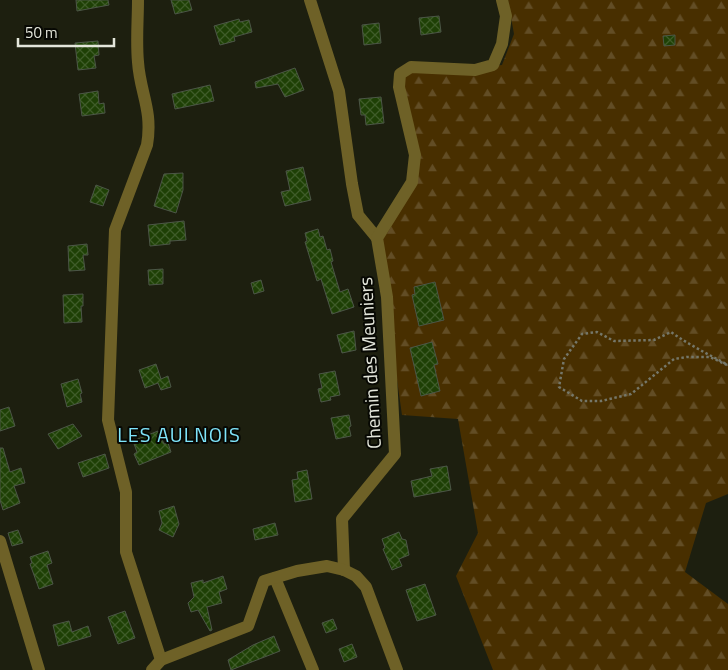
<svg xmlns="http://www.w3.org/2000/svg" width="728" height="670" viewBox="0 0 728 670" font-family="'Titillium Web',sans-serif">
  <defs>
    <pattern id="forest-firs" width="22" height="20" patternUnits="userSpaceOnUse" patternTransform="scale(1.25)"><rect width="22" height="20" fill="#482f00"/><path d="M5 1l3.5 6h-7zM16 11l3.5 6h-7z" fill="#624d25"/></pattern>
    <pattern id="building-cross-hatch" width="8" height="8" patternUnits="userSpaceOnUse" patternTransform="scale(1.25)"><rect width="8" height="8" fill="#1e4005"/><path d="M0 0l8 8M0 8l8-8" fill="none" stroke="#3f5c29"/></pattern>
  </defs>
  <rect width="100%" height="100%" fill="#1d1f0f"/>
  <polygon fill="url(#forest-firs)" points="508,0 728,0 728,494 706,503 685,572 728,604 728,670 493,670 456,576 478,533 458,419 402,415 377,238 412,182 400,74 502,65 514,34"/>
  <g fill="url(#building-cross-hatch)" stroke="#4c5647">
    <polygon points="76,0 108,0 109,5 77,11"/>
    <polygon points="171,0 189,0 192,10 175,14"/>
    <polygon points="439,16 441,32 421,35 419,18"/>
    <polygon points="239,19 240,22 249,20 252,32 234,37 235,41 220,45 214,26"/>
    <polygon points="379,23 381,43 364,45 362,25"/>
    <polygon points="675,35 675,45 664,46 663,36"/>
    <polygon points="98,41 99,55 94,56 96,68 78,70 75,43"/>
    <polygon points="295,68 304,90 285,97 278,84 256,88 255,82"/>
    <polygon points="210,85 214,101 175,109 172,94"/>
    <polygon points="98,91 99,104 104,103 105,113 82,116 79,94"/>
    <polygon points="381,97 384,123 366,125 365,115 361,115 359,99"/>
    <polygon points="303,167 311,200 285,206 281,192 290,190 286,171"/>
    <polygon points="183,173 183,190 176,213 154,206 164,174"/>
    <polygon points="96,185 109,190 103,206 90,202"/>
    <polygon points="184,221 186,240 170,241 170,244 150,246 148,225"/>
    <polygon points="318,229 320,237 323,236 327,250 330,249 333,261 331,262 340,292 348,289 354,307 332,314 321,279 317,281 305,242 307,241 305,233"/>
    <polygon points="87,244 88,255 83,255 85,270 69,271 68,246"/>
    <polygon points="163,269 163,284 149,285 148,270"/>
    <polygon points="261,280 264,291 254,294 251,283"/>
    <polygon points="435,282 444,320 419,326 412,295 415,294 414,287"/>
    <polygon points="83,294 83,306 81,306 82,322 64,323 63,295"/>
    <polygon points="354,331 356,350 342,353 337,335"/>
    <polygon points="432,342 438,364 434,365 440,391 421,396 410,348"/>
    <polygon points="156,364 161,379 168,376 171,387 161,390 158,383 145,388 139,370"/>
    <polygon points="335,371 340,395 330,397 331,400 321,402 318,389 322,388 319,374"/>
    <polygon points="78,379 82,393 80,394 82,402 67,407 61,384"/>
    <polygon points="9,407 15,426 0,431 0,410"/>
    <polygon points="349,415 351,426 349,427 351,436 336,439 331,418"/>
    <polygon points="73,424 82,436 58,449 48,434"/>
    <polygon points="158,431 164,444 168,443 171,452 139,465 134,454 137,452 133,441"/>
    <polygon points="0,448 3,448 10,472 21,468 25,483 14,486 20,503 3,510 0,500"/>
    <polygon points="105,454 109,468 83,477 78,463"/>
    <polygon points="447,466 451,490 414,497 411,481 432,476 430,469"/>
    <polygon points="307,470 312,499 295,502 292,480 298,479 297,472"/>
    <polygon points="174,506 179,524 173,537 159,530 162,523 159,511"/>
    <polygon points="275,523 278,535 255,540 253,529"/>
    <polygon points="18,530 23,543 12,546 8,533"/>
    <polygon points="399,532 402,539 406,540 409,555 399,559 402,566 392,570 383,549 385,548 382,539"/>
    <polygon points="48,551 52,563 47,565 53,584 39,589 30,564 32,563 30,557"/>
    <polygon points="223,576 227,589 219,592 222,603 207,607 212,630 210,631 198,610 191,612 188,603 194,597 191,583 203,580 203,583"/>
    <polygon points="425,584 436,615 417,621 406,590"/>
    <polygon points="125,611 135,638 118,644 108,617"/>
    <polygon points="333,619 337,629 326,633 322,623"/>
    <polygon points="69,621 72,632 88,626 91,636 58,646 53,625"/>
    <polygon points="274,636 280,651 231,670 228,660 253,645"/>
    <polygon points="352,644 357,657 344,662 339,649"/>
  </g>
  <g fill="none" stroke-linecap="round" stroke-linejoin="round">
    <path stroke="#757769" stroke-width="2.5" stroke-dasharray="2.5 2.5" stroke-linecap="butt" d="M727 365 710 357H687L674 359 631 394 601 401H582L559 387 564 359 582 334 597 332 614 341 654 340 671 332C689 345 708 354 728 365"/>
    <g stroke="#6e6127" stroke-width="12">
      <path d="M138 0C138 20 136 41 138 62 140 93 153 110 147 145L115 230 108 420 126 492V552L161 660"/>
      <polyline points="310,0 339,91 352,184 358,215 377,238"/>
      <polyline points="0,541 39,670"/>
      <polyline points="344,570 342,519 395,454 387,297 377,238 412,182 415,155 399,87 400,74 411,67 475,70 493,65 502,44 506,16 502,0"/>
      <polyline points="275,578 313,670"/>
      <polyline points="152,670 161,660 248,626 264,581 297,571 327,566 344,570 356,576 366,587 397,670"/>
    </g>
  </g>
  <g text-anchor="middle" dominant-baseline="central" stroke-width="4" stroke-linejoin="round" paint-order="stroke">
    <g font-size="19" fill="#e4e6db" stroke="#070803">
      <text transform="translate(369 363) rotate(-93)">Chemin des Meuniers</text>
    </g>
    <g font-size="20" letter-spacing="1" fill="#7fe5fb" stroke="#070803">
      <text x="179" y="434">LES AULNOIS</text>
    </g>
  </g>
  <path d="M18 38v8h96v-8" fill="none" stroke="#e4e6db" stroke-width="2.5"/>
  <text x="25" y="38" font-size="15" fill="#e4e6db" stroke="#070803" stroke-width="4" paint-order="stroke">50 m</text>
</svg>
